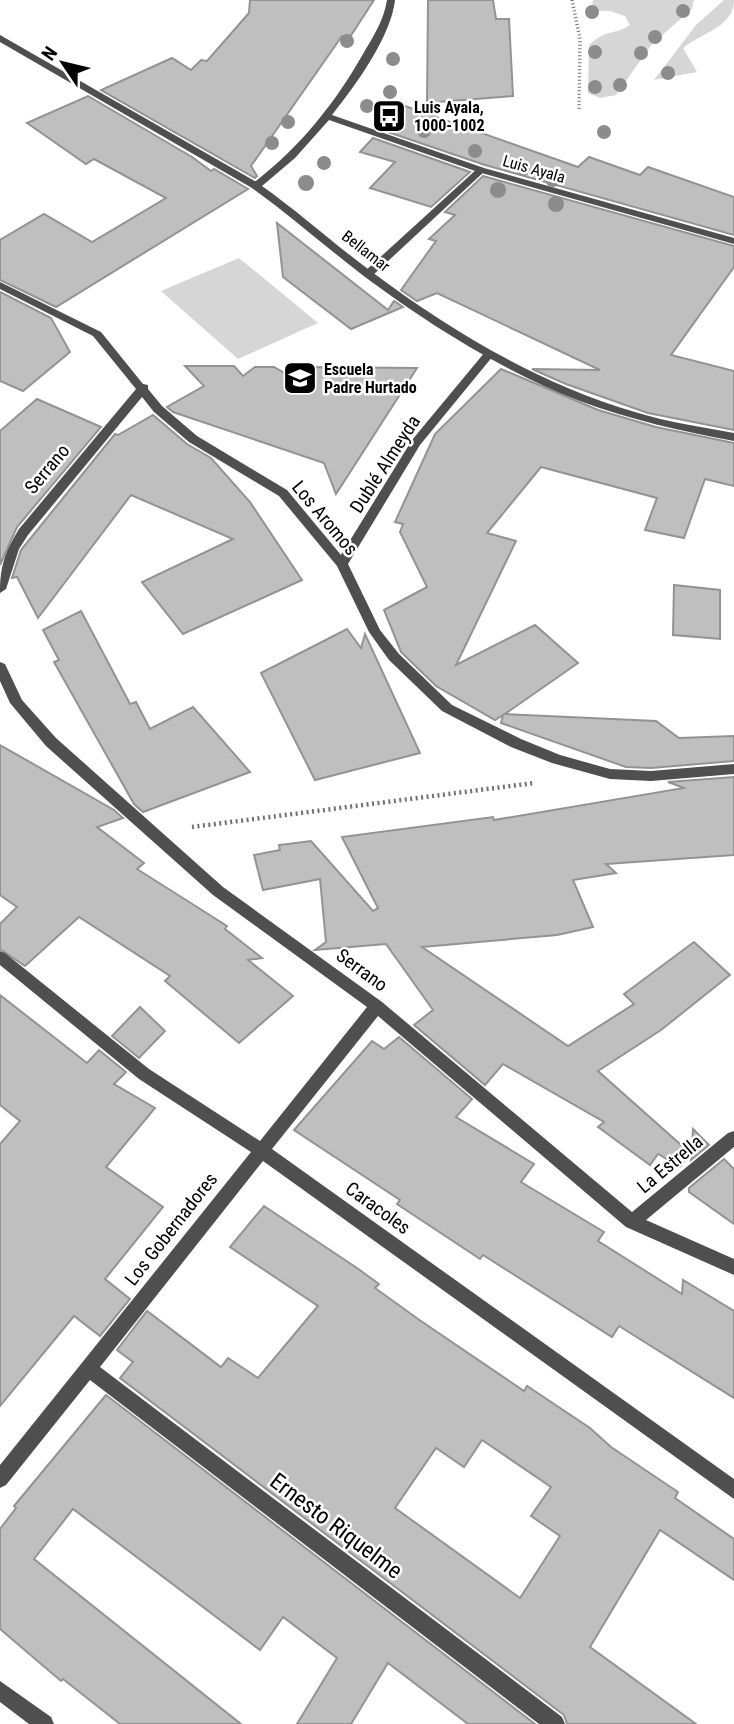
<svg xmlns="http://www.w3.org/2000/svg" width="734" height="1724" viewBox="0 0 734 1724" font-family="'Roboto Condensed',sans-serif">
  <rect width="100%" height="100%" fill="#fff"/>
  <g fill="#d6d6d6">
    <path d="M593 0H694L692 9 652 44 616 95 600 98 588 93 589 45C608 28 613 36 630 25L625 16 610 11H591Z"/>
    <path d="M724 0H734C734 27 701 33 683 48L697 72 654 80 696 25Z"/>
    <polygon points="239,258 318,323 238,359 161,291"/>
  </g>
  <g fill="#bfbfbf" stroke="#939393" stroke-width="2" fill-rule="evenodd">
    <polygon points="250,0 374,0 350,37 342,36 251,166 257,176 255,178 101,90 172,58 191,70 201,60 207,61 249,13"/>
    <polygon points="428,0 493,0 496,19 509,19 513,96 427,103"/>
    <polygon points="88,96 192,157 211,171 214,169 248,189 56,307 0,280 0,240 44,214 92,242 166,198 94,159 86,164 27,123"/>
    <polygon points="405,106 578,167 589,157 640,175 648,167 734,197 734,235 485,165 382,130"/>
    <polygon points="373,138 470,172 431,207 370,188 395,162 360,152"/>
    <polygon points="483,176 734,246 734,267 671,355 734,371 734,430 648,413 566,384 532,369 600,370 437,293 417,301 401,290 436,241 429,239 455,215 445,212"/>
    <polygon points="277,223 388,310 394,301 403,307 351,329 283,277"/>
    <polygon points="0,292 51,318 70,352 23,391 0,381"/>
    <polygon points="185,366 234,366 243,376 255,367 274,367 288,375 299,367 417,368 336,494 324,463 173,412 167,407 204,386"/>
    <polygon points="501,369 598,410 656,427 734,443 734,486 705,479 684,538 645,530 657,498 541,467 487,533 516,541 456,665 535,625 578,663 505,714 656,721 679,738 734,736 734,761 651,768 626,767 501,723 503,715 495,720 436,686 401,652 384,610 427,587 400,532 403,524 395,522 435,434"/>
    <polygon points="37,399 101,427 17,527 0,565 0,431"/>
    <polygon points="153,415 187,444 211,458 250,502 302,580 183,634 142,582 233,539 131,495 38,618 17,577 12,578 21,550 115,434 118,435"/>
    <polygon points="674,585 720,590 720,639 673,635"/>
    <polygon points="81,611 130,704 136,702 150,729 193,707 250,772 143,812 134,804 54,662 59,660 43,630"/>
    <polygon points="347,629 361,648 365,634 420,753 315,780 261,673"/>
    <polygon points="0,745 114,810 123,818 97,827 144,863 137,869 227,926 225,929 262,958 248,960 293,996 239,1043 165,981 170,976 79,917 25,966 0,949 0,924 17,907 0,895"/>
    <polygon points="734,777 734,855 606,864 616,873 573,880 593,927 557,935 422,947 568,1046 634,1004 624,994 694,942 730,975 661,1030 598,1071 690,1153 680,1167 658,1154 650,1165 598,1127 604,1122 503,1064 485,1085 414,1025 433,1010 386,944 315,950 326,942 320,879 263,890 254,855 280,850 279,845 311,841 373,911 378,908 342,837 493,817 494,820 684,788 668,782"/>
    <polygon points="0,995 87,1063 99,1050 126,1072 114,1084 155,1108 106,1167 163,1207 105,1279 130,1299 100,1336 74,1316 0,1406 0,1144 20,1121 0,1105"/>
    <polygon points="140,1007 165,1031 139,1058 112,1036"/>
    <polygon points="399,1037 472,1099 456,1117 534,1164 521,1182 604,1232 598,1241 682,1294 683,1280 734,1311 734,1398 619,1326 612,1337 483,1255 480,1259 397,1204 400,1200 294,1130 372,1041 384,1049"/>
    <polygon points="693,1129 709,1145 691,1160"/>
    <polygon points="724,1159 734,1169 734,1224 689,1192 689,1188"/>
    <path d="M264 1206 357 1268 379 1284 375 1288 418 1319 524 1391 527 1386 590 1428 611 1447 678 1492 675 1498 734 1539V1580L660 1530 590 1647 696 1724H567L564 1715 120 1378 133 1362 117 1350 147 1311 221 1367 228 1358 258 1378 318 1306 230 1247ZM482 1440 551 1487 531 1516 560 1536 520 1598 395 1508 436 1448 464 1467Z"/>
    <polygon points="106,1395 535,1724 468,1724 388,1663 351,1724 297,1724 337,1658 283,1617 260,1650 73,1509 34,1559 241,1724 120,1724 63,1679 61,1681 0,1629 0,1529 16,1508 14,1506"/>
  </g>
  <g fill="none" stroke-linecap="round" stroke-linejoin="round">
    <polyline stroke="#717171" stroke-width="3.5" stroke-dasharray="1 2.5" stroke-linecap="butt" points="572,0 580,39 579,111"/>
    <polyline stroke="#717171" stroke-width="4.5" stroke-dasharray="2 3.5" stroke-linecap="butt" points="192,827 534,783"/>
    <g fill="#4f4f4f" fill-rule="evenodd">
      <polygon points="0,35 260,184 261,186 252,188 0,42"/>
      <polygon points="478,168 486,170 372,276 364,276 364,272"/>
      <path d="M0 282 101 332 143 384 148 385V389L162 406 197 436 287 490 341 555 412 440 485 352H493V356L420 445 348 564 380 630 399 654 452 705 521 739 560 755 610 769 651 771 734 764V774L651 781 610 779 552 763 511 747 442 711 389 660 369 632 337 566 279 496 189 442 154 412 142 397 28 535 19 549 6 589 0 593C0 566 5 552 19 529L136 389 93 336 0 289Z"/>
      <polygon points="0,662 5,664 22,700 56,738 223,887 382,1002 632,1212 728,1133 734,1131 734,1147 646,1220 734,1259 734,1275 626,1227 378,1016 272,1149 734,1479 734,1499 263,1161 100,1367 562,1717 565,1724 539,1724 90,1380 6,1485 0,1488 0,1465 251,1152 139,1079 0,965 0,951 5,953 149,1069 260,1141 367,1007 213,895 46,746 10,703 0,681"/>
      <polygon points="0,1681 51,1717 54,1724 29,1724 0,1702"/>
    </g>
    <path fill="#4f4f4f" fill-rule="evenodd" d="M387 0H395C391 37 355 86 332 115L484 168 734 238V244L478 172 329 120 295 158 262 186C300 213 334 244 372 272 451 331 539 384 635 412 667 422 701 427 734 433V441C682 431 630 420 580 401 503 371 431 326 365 277 327 248 291 216 252 188V184C299 148 334 105 363 54 373 37 384 20 387 0Z"/>
  </g>
  <g fill="#8c8c8c">
    <circle cx="683" cy="11" r="7"/>
    <circle cx="592" cy="12" r="7"/>
    <circle cx="655" cy="37" r="7"/>
    <circle cx="347" cy="41" r="7"/>
    <circle cx="595" cy="52" r="7"/>
    <circle cx="641" cy="53" r="7"/>
    <circle cx="393" cy="59" r="7"/>
    <circle cx="668" cy="73" r="7"/>
    <circle cx="620" cy="85" r="7"/>
    <circle cx="595" cy="87" r="7"/>
    <circle cx="390" cy="92" r="7"/>
    <circle cx="367" cy="106" r="7"/>
    <circle cx="396" cy="120" r="7"/>
    <circle cx="288" cy="122" r="7"/>
    <circle cx="424" cy="131" r="7"/>
    <circle cx="604" cy="132" r="7"/>
    <circle cx="272" cy="143" r="7"/>
    <circle cx="475" cy="151" r="7"/>
    <circle cx="324" cy="163" r="7"/>
    <circle cx="523" cy="169" r="7"/>
    <circle cx="553" cy="179" r="8"/>
    <circle cx="306" cy="183" r="8"/>
    <circle cx="498" cy="190" r="8"/>
    <circle cx="556" cy="204" r="8"/>
  </g>
  <defs>
    <g id="bus-square" transform="scale(1.75)"><rect x="-9" y="-9" width="18" height="18" rx="4" fill="#000" stroke="#fff"/><path d="M-5-6H5V4H4V6H2V4H-2V6H-4V4H-5ZM-3.5-4V0h7V-4ZM-3.5 1.2v1.5H-2V1.2ZM2 1.2v1.5H3.5V1.2Z" fill="#fff"/></g>
    <g id="school-square" transform="scale(1.75)"><rect x="-9" y="-9" width="18" height="18" rx="4" fill="#000" stroke="#fff"/><path d="M0-5L7-2L0 1L-7-2ZM-4 1L0 2.5L4 1V4Q0 6-4 4Z" fill="#fff"/></g>
  </defs>
  <g fill-rule="evenodd">
    <use href="#bus-square" x="389" y="116"/>
    <use href="#school-square" x="300" y="378"/>
  </g>
  <g text-anchor="middle" dominant-baseline="central" stroke-width="5" stroke-linejoin="round" paint-order="stroke">
    <g font-size="16" font-weight="bold" fill="#000" stroke="#fff" text-anchor="start">
      <text x="414" y="107">Luis Ayala,<tspan x="414" dy="18">1000-1002</tspan></text>
      <text x="324" y="369">Escuela<tspan x="324" dy="18">Padre Hurtado</tspan></text>
    </g>
    <g font-size="16" fill="#000" stroke="#fff">
      <text transform="translate(534 169) rotate(16)">Luis Ayala</text>
      <text transform="translate(366 251) rotate(38)">Bellamar</text>
    </g>
    <g font-size="19" fill="#000" stroke="#fff">
      <text transform="translate(385 464) rotate(-57)">Dublé Almeyda</text>
      <text transform="translate(47 469) rotate(-50)">Serrano</text>
      <text transform="translate(325 518) rotate(50)">Los Aromos</text>
      <text transform="translate(362 970) rotate(36)">Serrano</text>
      <text transform="translate(670 1164) rotate(-40)">La Estrella</text>
      <text transform="translate(378 1208) rotate(36)">Caracoles</text>
      <text transform="translate(171 1229) rotate(-52)">Los Gobernadores</text>
    </g>
    <g font-size="23" fill="#000" stroke="#fff">
      <text transform="translate(336 1526) rotate(37)">Ernesto Riquelme</text>
    </g>
  </g>
  <g transform="translate(63 63) rotate(305)" stroke="#ffffff" stroke-width="5" paint-order="stroke">
  <path d="M0-5L12 26L0 18L-12 26Z" fill="#000000"/>
  <text y="-10" font-size="19" font-weight="bold" text-anchor="middle" fill="#000000">N</text>
  </g>
</svg>
